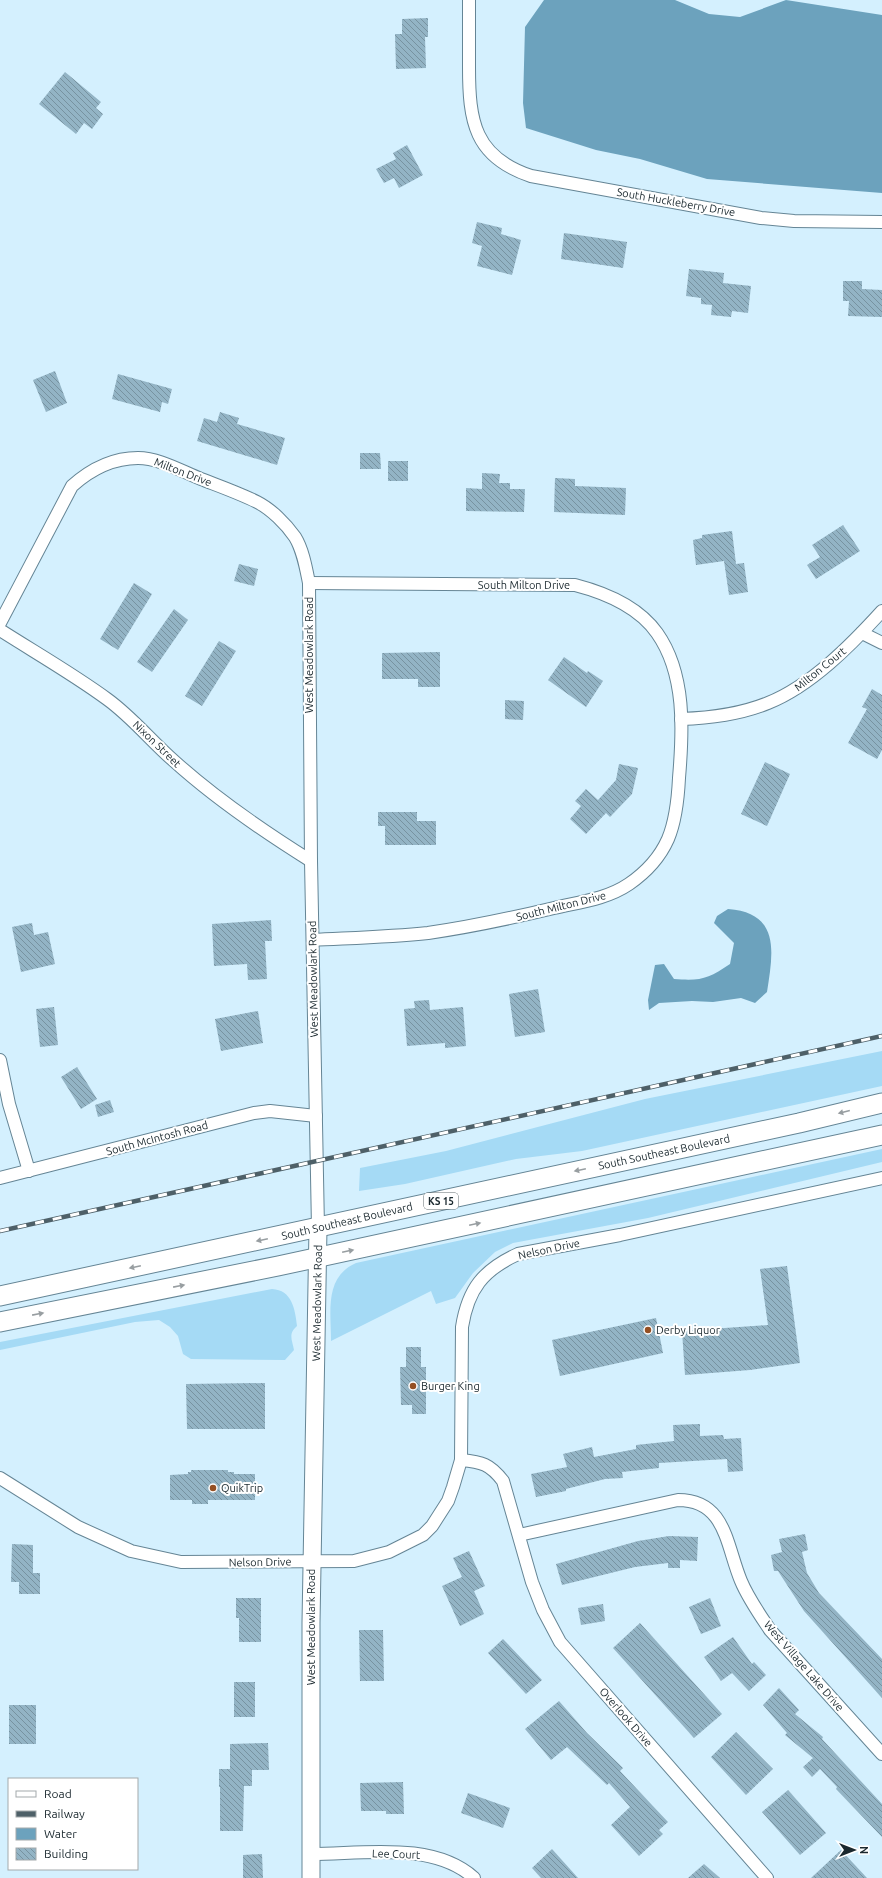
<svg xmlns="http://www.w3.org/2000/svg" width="882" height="1878" viewBox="0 0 882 1878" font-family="Ubuntu,sans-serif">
  <defs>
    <pattern id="building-back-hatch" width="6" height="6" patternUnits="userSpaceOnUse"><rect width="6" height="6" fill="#93b4c5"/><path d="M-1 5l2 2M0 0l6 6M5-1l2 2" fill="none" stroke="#7792a0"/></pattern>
  </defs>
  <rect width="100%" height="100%" fill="#d4f0fe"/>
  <g fill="#a5daf5">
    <polygon points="882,1051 882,1086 582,1151 516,1159 405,1184 359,1191 360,1168 446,1151 645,1099"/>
    <path d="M882 1149V1162L648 1218 513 1243 495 1252 473 1273 455 1298 436 1304 431 1291 331 1341C331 1312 324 1277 356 1263Z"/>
    <path d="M272 1289C292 1290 295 1309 297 1326 288 1334 292 1339 294 1350L285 1360 191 1359 183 1354 178 1336 170 1327 159 1320 135 1322 0 1350V1342Z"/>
  </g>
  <g fill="#6ca2bd">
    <polygon points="544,0 675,0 709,14 740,17 786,0 882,15 882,193 707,179 640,159 596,150 526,128 523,103 525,27"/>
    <path d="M728 909C781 913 773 953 767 992L755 1003 741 998 713 1002 692 1001 659 1003 649 1010 648 1000 655 965 664 964 674 979C701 981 708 979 730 964L734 943 714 923 717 916Z"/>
  </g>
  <g fill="url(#building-back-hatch)">
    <polygon points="428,18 428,37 425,37 426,68 396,69 395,34 402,34 402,19"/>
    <polygon points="65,72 101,102 96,108 103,114 92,129 84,123 76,134 39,104"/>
    <polygon points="407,145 423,175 399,188 394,178 384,183 376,169 396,159 393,153"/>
    <polygon points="477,222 502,228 501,234 521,240 512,275 477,266 482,246 472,243"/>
    <polygon points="564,233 627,242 623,268 561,259"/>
    <polygon points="689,269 724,273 723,283 751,286 748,313 732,311 731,317 711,315 712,305 701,304 701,298 686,296"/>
    <polygon points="843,281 862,281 862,289 882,290 882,317 848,316 849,301 843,301"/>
    <polygon points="55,371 67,403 46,412 33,380"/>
    <polygon points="118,374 172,389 168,404 162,402 160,412 112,399"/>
    <polygon points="220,412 239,418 237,424 285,438 277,465 197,441 204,418 217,422"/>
    <polygon points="360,453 380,453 381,469 360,469"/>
    <rect x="388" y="461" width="20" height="20"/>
    <polygon points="482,473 500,474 499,483 510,483 510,489 525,489 524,512 466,511 466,488 482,489"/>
    <polygon points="555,478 575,479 575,486 626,488 625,515 554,512"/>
    <polygon points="843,525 860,551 816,579 807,565 820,557 812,545"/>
    <polygon points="732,531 736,564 744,563 748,592 729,595 724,561 696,565 693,540 702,538 702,535"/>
    <polygon points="239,564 258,569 254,586 234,581"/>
    <polygon points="134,583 152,594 118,650 100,639"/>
    <polygon points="174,609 188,620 152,672 137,662"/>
    <polygon points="219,641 236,651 202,706 185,696"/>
    <polygon points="440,652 440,687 418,687 418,679 382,679 382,653"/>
    <polygon points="564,657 587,673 588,671 603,681 586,707 548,680"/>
    <polygon points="872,689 882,695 882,750 877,759 848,743 867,709 862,707"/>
    <polygon points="505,700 524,701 523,720 505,719"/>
    <polygon points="765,762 790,774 767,826 741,814"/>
    <polygon points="619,764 638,768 632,794 610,817 606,813 586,834 570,819 581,806 575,801 586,789 598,800 616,780"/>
    <polygon points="378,812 417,812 417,821 436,821 436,845 385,845 385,826 378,826"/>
    <polygon points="271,920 272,941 265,941 267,979 248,980 247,964 214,966 212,924"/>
    <polygon points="32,923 34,935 48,932 55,964 21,972 12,927"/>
    <polygon points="538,989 545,1032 515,1037 509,994"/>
    <polygon points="429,1000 430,1010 463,1007 466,1046 445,1048 445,1043 407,1046 404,1009 415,1008 414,1001"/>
    <polygon points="54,1007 58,1045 40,1047 36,1009"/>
    <polygon points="258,1011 263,1043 221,1051 215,1019"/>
    <polygon points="77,1067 97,1099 81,1109 61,1077"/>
    <polygon points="110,1100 114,1112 98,1117 95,1105"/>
    <polygon points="787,1266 800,1363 750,1370 685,1375 682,1331 768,1325 760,1269"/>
    <polygon points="656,1318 663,1353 560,1376 552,1340"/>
    <polygon points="406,1347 421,1347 421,1367 426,1367 426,1414 412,1414 412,1405 401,1405 400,1367 406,1367"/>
    <polygon points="265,1383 265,1429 187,1429 186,1384"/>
    <polygon points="700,1424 700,1436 723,1435 724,1439 741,1438 743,1471 728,1472 727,1459 659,1463 659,1468 622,1472 623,1478 605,1479 566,1489 566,1491 536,1497 531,1474 567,1467 563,1454 592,1447 594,1457 636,1449 636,1445 674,1441 673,1425"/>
    <polygon points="191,1470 228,1470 228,1472 234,1472 234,1474 255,1474 255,1500 208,1500 208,1504 192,1504 192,1500 170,1500 170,1475 188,1474 188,1472 191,1472"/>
    <polygon points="805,1534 808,1550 802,1552 807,1573 819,1593 882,1659 882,1698 804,1611 778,1571 774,1571 771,1555 782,1552 779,1539"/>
    <polygon points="669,1536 698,1537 697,1561 680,1560 680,1568 668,1568 668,1563 635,1567 562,1585 556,1564 638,1541"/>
    <polygon points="12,1544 33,1545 33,1573 40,1573 40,1594 19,1594 19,1582 11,1582"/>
    <polygon points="469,1551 485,1586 474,1591 484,1614 460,1626 442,1586 462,1577 453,1558"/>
    <polygon points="236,1598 261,1598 261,1642 239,1642 239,1618 236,1618"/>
    <polygon points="710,1598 721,1626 701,1634 689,1607"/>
    <polygon points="603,1604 605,1621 581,1625 578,1608"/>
    <polygon points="640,1623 722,1714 694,1738 613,1648"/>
    <polygon points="359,1630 383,1630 384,1681 360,1681"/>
    <polygon points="733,1637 752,1664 754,1662 766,1675 749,1691 732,1673 721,1681 704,1657"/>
    <polygon points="503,1639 542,1680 526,1694 488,1653"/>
    <rect x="234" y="1682" width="21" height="35"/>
    <polygon points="779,1688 799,1710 795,1714 823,1737 822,1739 882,1804 882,1837 836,1789 837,1787 820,1769 812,1777 803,1767 813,1758 785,1735 787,1733 763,1705"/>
    <polygon points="559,1701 587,1733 623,1768 620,1771 668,1822 659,1830 663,1834 639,1856 611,1825 630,1807 609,1783 607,1785 567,1747 551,1760 525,1729"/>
    <rect x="9" y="1705" width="27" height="39"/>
    <polygon points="736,1732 773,1769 746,1795 711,1757"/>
    <polygon points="268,1743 269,1770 252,1770 252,1786 244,1786 243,1831 220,1831 220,1787 219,1787 219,1769 230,1769 230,1744"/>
    <polygon points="403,1782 404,1814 386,1814 386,1811 361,1811 360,1783"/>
    <polygon points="788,1790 826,1833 800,1855 762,1812"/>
    <polygon points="468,1793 510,1808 503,1828 461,1813"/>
    <polygon points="552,1849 578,1878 541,1878 532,1868"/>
    <polygon points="841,1850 867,1878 811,1878"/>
    <polygon points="262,1854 263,1878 243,1878 243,1855"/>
    <polygon points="704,1864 720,1878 688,1878"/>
  </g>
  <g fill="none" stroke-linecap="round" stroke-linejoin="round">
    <g stroke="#658595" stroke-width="14">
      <g id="minor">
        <path d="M469 0C469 22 469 45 469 67 469 121 474 157 531 176L761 218 794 221 882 222"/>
        <path d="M309 583 575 585C606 593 638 606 657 633 686 674 683 731 679 778 678 799 676 820 668 839 660 857 645 873 629 884 607 899 580 902 554 908 512 918 470 927 428 933 390 937 351 938 313 940"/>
        <path d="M0 623 72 486C91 469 112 458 138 458 159 458 181 471 201 479 219 486 239 493 257 502 271 509 286 524 295 537 303 550 306 568 309 583L311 861 318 1228"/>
        <path d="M0 630C36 653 73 674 107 699 132 717 151 741 174 761 216 799 263 831 311 861"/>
        <polyline points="862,633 882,643"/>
        <path d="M681 719C711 718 741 714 768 703 811 686 852 644 882 611"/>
        <polyline points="0,1060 9,1104 29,1171"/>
        <polyline points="0,1178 254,1113 270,1111 316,1116"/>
        <path d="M461 1460C482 1462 490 1464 503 1481L532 1582 543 1610 560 1642 767 1878"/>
        <path d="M0 1478 78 1527 131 1551 181 1562 354 1561 389 1552 423 1535 432 1526 448 1501 453 1487 461 1460 462 1327C468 1289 483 1270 518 1254L620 1235 882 1178"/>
        <path d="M519 1535 678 1500C726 1500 726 1545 741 1581 748 1598 760 1615 770 1630L882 1754"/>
        <path d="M311 1854C363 1854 433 1841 474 1878"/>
      </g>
    </g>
    <g stroke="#658595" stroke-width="19">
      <polyline id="secondary" points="311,1878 311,1623 318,1228"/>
    </g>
    <g stroke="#658595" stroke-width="21">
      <g id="primary">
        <polyline points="0,1296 799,1123 882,1103"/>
        <polyline points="0,1322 278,1266 882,1135"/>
      </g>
    </g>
    <use href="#minor" stroke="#fff" stroke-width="12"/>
    <use href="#secondary" stroke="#fff" stroke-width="17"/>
    <use href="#primary" stroke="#fff" stroke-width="19"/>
    <g stroke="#4e6068" stroke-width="4.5">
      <polyline id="rail" points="0,1231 882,1036"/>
    </g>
    <use href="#rail" stroke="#fff" stroke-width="3" stroke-dasharray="9" stroke-linecap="butt"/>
  </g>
  <defs><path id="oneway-solid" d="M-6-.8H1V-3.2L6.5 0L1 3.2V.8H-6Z"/></defs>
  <g fill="#989ea1">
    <use href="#oneway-solid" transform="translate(844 1112) rotate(166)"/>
    <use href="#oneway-solid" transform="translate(580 1170) rotate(168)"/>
    <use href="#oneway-solid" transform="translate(475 1224) rotate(-12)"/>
    <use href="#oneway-solid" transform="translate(262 1240) rotate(168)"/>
    <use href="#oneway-solid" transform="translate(348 1251) rotate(-12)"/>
    <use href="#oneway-solid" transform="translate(135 1267) rotate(168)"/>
    <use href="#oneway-solid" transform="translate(179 1286) rotate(-11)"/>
    <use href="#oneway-solid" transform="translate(38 1314) rotate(-11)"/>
  </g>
  <g fill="#955024" stroke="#fff" stroke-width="1.5">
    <circle cx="648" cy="1330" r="4"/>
    <circle cx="413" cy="1386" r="4"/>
    <circle cx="213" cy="1488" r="4"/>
  </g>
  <g text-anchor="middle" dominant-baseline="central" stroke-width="4" stroke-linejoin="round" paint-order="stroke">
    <rect fill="#fff" stroke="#5f686d" stroke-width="1" x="424" y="1193" width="34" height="16" rx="3"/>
    <g font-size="10" font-weight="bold" fill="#1a282e">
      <text x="441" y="1201">KS 15</text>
    </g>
    <g font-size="11" fill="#1a282e" stroke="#fff">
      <text transform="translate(676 202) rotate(10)">South Huckleberry Drive</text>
      <text transform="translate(183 472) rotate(21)">Milton Drive</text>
      <text x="524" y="585">South Milton Drive</text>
      <text transform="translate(309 655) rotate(-90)">West Meadowlark Road</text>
      <text transform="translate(820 669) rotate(-39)">Milton Court</text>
      <text transform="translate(157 744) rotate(44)">Nixon Street</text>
      <text transform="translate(561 906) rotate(-14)">South Milton Drive</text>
      <text transform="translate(313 979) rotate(-91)">West Meadowlark Road</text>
      <text transform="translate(157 1138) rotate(-15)">South McIntosh Road</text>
      <text transform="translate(664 1152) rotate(-12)">South Southeast Boulevard</text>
      <text transform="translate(347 1221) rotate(-13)">South Southeast Boulevard</text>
      <text transform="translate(549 1249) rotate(-12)">Nelson Drive</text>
      <text transform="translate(317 1303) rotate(-89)">West Meadowlark Road</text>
      <text transform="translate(260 1562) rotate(-1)">Nelson Drive</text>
      <text transform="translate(311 1627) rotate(-90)">West Meadowlark Road</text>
      <text transform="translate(804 1666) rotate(49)">West Village Lake Drive</text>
      <text transform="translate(626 1717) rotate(49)">Overlook Drive</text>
      <text transform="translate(396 1854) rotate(2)">Lee Court</text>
    </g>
    <g font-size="11" fill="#1a282e" stroke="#fff" text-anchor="start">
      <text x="656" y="1330">Derby Liquor</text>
      <text x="421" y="1386">Burger King</text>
      <text x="221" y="1488">QuikTrip</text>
    </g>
  </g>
  <rect x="8" y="1778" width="130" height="92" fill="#ffffff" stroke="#a3a9ab"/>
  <rect x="16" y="1791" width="20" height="6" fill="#ffffff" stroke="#a3a9ab"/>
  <text x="44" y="1798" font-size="12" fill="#1a282e">Road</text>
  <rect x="16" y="1811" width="20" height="6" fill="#4e6068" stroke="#a3a9ab"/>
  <text x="44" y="1818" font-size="12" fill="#1a282e">Railway</text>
  <rect x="16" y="1828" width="20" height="12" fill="#6ca2bd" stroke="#a3a9ab"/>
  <text x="44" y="1838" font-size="12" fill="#1a282e">Water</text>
  <rect x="16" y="1848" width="20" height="12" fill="url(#building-back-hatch)" stroke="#a3a9ab"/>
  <text x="44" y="1858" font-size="12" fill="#1a282e">Building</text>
  <g transform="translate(854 1850) rotate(90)" stroke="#ffffff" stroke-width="3" paint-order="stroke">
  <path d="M0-3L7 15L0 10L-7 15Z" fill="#1a282e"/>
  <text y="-6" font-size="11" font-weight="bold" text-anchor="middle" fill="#1a282e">N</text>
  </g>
</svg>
